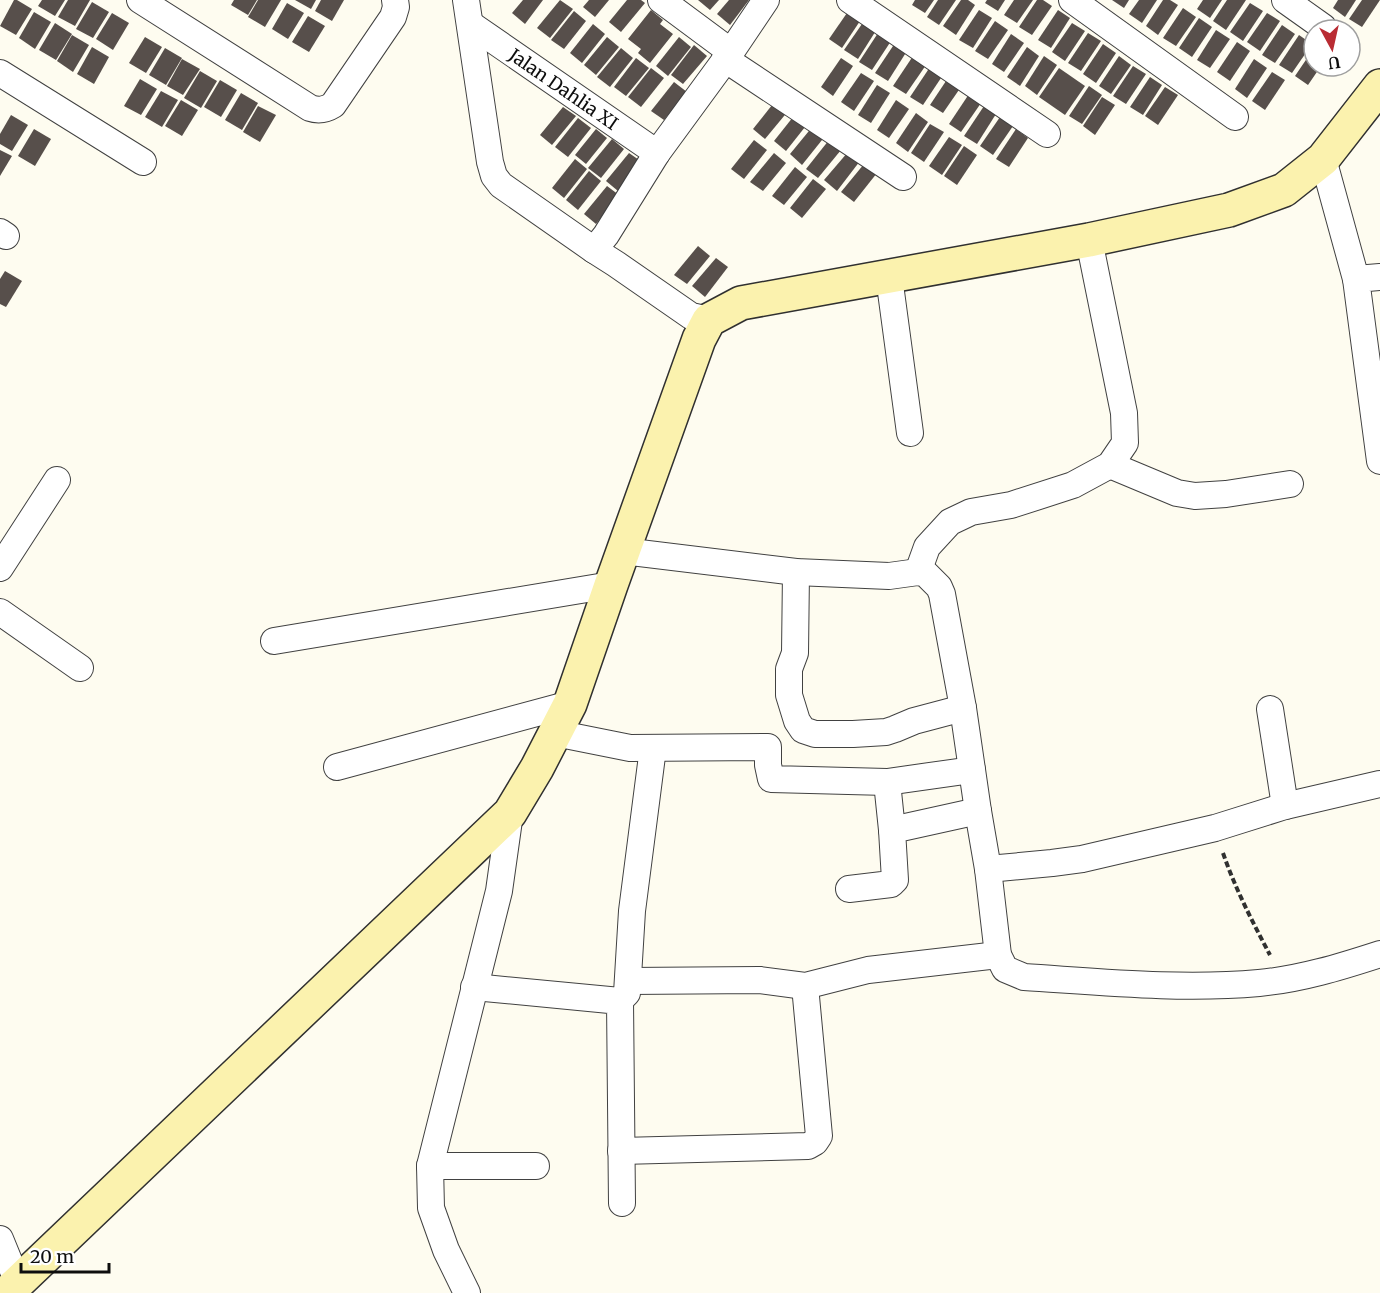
<svg xmlns="http://www.w3.org/2000/svg" width="1380" height="1293" viewBox="0 0 1380 1293" font-family="Merriweather,serif">
  <rect width="100%" height="100%" fill="#fefcf0"/>
  <g fill="#574f4b">
    <polygon points="14,0 17,0 32,9 16,35 0,26"/>
    <polygon points="42,0 65,0 55,16 38,6"/>
    <polygon points="68,0 90,0 75,26 58,17"/>
    <polygon points="234,0 257,0 248,15 231,5"/>
    <polygon points="258,0 281,0 265,27 248,17"/>
    <polygon points="295,0 316,0 311,9"/>
    <polygon points="321,0 344,0 332,21 315,11"/>
    <polygon points="523,0 543,0 525,24 512,13"/>
    <polygon points="560,0 573,9 550,38 537,28"/>
    <polygon points="589,0 609,0 595,17 583,7"/>
    <polygon points="627,0 641,0 645,3 621,32 609,22"/>
    <polygon points="698,0 719,0 710,10"/>
    <polygon points="729,0 749,0 730,25 717,14"/>
    <polygon points="915,0 934,0 925,13 912,5"/>
    <polygon points="938,0 956,0 939,25 927,17"/>
    <polygon points="961,0 968,0 975,5 956,35 943,26"/>
    <polygon points="987,0 1005,0 998,11 985,3"/>
    <polygon points="1014,0 1033,0 1017,23 1004,15"/>
    <polygon points="1037,0 1043,0 1052,6 1032,35 1019,27"/>
    <polygon points="1112,0 1129,0 1124,8"/>
    <polygon points="1139,0 1157,0 1142,23 1129,14"/>
    <polygon points="1163,0 1170,0 1178,5 1158,35 1146,26"/>
    <polygon points="1203,0 1222,0 1210,18 1197,9"/>
    <polygon points="1227,0 1246,0 1226,30 1213,21"/>
    <polygon points="1338,0 1356,0 1345,17 1333,8"/>
    <polygon points="1362,0 1380,0 1362,27 1349,19"/>
    <polygon points="92,2 109,12 93,38 76,29"/>
    <polygon points="287,3 304,13 288,39 272,29"/>
    <polygon points="1250,3 1263,11 1243,41 1230,32"/>
    <polygon points="1183,8 1196,17 1176,46 1163,38"/>
    <polygon points="651,10 663,20 660,24 673,34 650,63 638,53 641,49 628,39"/>
    <polygon points="849,10 862,18 842,48 829,39"/>
    <polygon points="979,10 992,18 973,48 959,40"/>
    <polygon points="1058,10 1070,18 1051,48 1038,40"/>
    <polygon points="574,11 586,21 564,49 551,40"/>
    <polygon points="34,12 51,22 35,49 19,38"/>
    <polygon points="112,13 129,23 113,50 96,39"/>
    <polygon points="1267,13 1280,21 1260,51 1247,42"/>
    <polygon points="308,16 325,26 309,52 292,42"/>
    <polygon points="1199,18 1212,27 1192,57 1179,48"/>
    <polygon points="864,21 877,29 858,59 844,50"/>
    <polygon points="995,21 1008,30 988,59 975,51"/>
    <polygon points="55,23 72,34 56,60 39,50"/>
    <polygon points="1072,23 1085,31 1065,61 1052,52"/>
    <polygon points="593,24 605,34 582,63 570,53"/>
    <polygon points="1282,25 1295,34 1275,63 1262,55"/>
    <polygon points="1216,30 1230,39 1210,68 1197,60"/>
    <polygon points="878,33 891,41 872,70 859,62"/>
    <polygon points="1088,33 1101,41 1081,71 1068,63"/>
    <polygon points="1011,34 1024,43 1004,72 992,64"/>
    <polygon points="72,35 89,45 73,72 57,61"/>
    <polygon points="1299,35 1312,44 1292,73 1279,65"/>
    <polygon points="145,37 162,47 146,73 129,63"/>
    <polygon points="607,37 619,47 596,75 584,65"/>
    <polygon points="679,37 691,47 668,76 656,66"/>
    <polygon points="1237,42 1250,51 1230,81 1217,72"/>
    <polygon points="895,43 907,51 888,81 875,73"/>
    <polygon points="1103,44 1116,53 1096,83 1083,74"/>
    <polygon points="694,45 707,56 683,84 671,75"/>
    <polygon points="92,47 109,57 94,84 77,74"/>
    <polygon points="1027,47 1039,56 1020,86 1007,77"/>
    <polygon points="165,48 182,58 166,85 149,75"/>
    <polygon points="621,48 633,58 610,87 597,77"/>
    <polygon points="1314,48 1314,66 1321,66 1308,85 1295,76"/>
    <polygon points="913,56 926,65 906,94 893,86"/>
    <polygon points="1044,56 1057,65 1037,95 1025,86"/>
    <polygon points="1119,56 1131,65 1111,94 1099,86"/>
    <polygon points="636,58 649,68 626,96 614,87"/>
    <polygon points="841,58 853,66 833,96 821,87"/>
    <polygon points="182,59 200,69 183,95 167,86"/>
    <polygon points="1254,59 1267,68 1247,98 1235,89"/>
    <polygon points="1133,66 1146,74 1126,104 1113,96"/>
    <polygon points="930,67 943,75 923,105 910,97"/>
    <polygon points="651,68 664,78 641,107 628,97"/>
    <polygon points="1059,68 1085,86 1065,115 1039,97"/>
    <polygon points="200,71 217,81 201,108 184,98"/>
    <polygon points="1272,72 1285,80 1265,110 1252,101"/>
    <polygon points="861,73 874,81 854,111 841,102"/>
    <polygon points="950,75 963,84 943,113 930,105"/>
    <polygon points="1150,77 1162,85 1143,115 1130,107"/>
    <polygon points="140,79 157,89 141,115 124,106"/>
    <polygon points="220,80 237,90 221,117 204,107"/>
    <polygon points="674,82 687,92 664,120 651,111"/>
    <polygon points="877,85 890,93 871,123 858,115"/>
    <polygon points="1089,86 1102,95 1082,124 1069,116"/>
    <polygon points="1165,87 1178,95 1158,125 1145,116"/>
    <polygon points="161,91 178,100 162,127 145,117"/>
    <polygon points="241,93 258,103 242,130 225,120"/>
    <polygon points="969,94 981,103 961,132 949,124"/>
    <polygon points="1102,97 1115,105 1095,135 1083,126"/>
    <polygon points="181,100 198,110 182,136 165,126"/>
    <polygon points="776,100 789,110 765,139 753,129"/>
    <polygon points="896,100 909,109 889,138 877,130"/>
    <polygon points="258,106 276,115 260,142 243,132"/>
    <polygon points="984,106 996,114 977,144 964,136"/>
    <polygon points="563,107 576,116 552,145 540,135"/>
    <polygon points="797,112 809,122 786,151 774,141"/>
    <polygon points="916,113 928,122 908,152 896,143"/>
    <polygon points="11,115 28,125 12,151 0,144 0,134"/>
    <polygon points="1000,117 1013,126 993,155 980,146"/>
    <polygon points="578,118 591,128 568,157 555,147"/>
    <polygon points="930,124 944,132 924,162 911,153"/>
    <polygon points="813,126 826,135 802,165 790,154"/>
    <polygon points="34,129 51,139 35,166 18,156"/>
    <polygon points="596,129 607,138 586,164 575,155"/>
    <polygon points="1016,129 1028,138 1009,167 996,159"/>
    <polygon points="949,137 962,145 942,175 929,166"/>
    <polygon points="612,139 624,149 601,178 588,168"/>
    <polygon points="754,140 767,150 744,179 731,169"/>
    <polygon points="829,140 841,150 818,178 806,169"/>
    <polygon points="964,146 977,155 957,185 944,176"/>
    <polygon points="0,150 12,156 0,176"/>
    <polygon points="848,152 860,161 837,191 824,180"/>
    <polygon points="629,153 642,162 618,191 606,181"/>
    <polygon points="774,153 786,163 763,191 750,182"/>
    <polygon points="575,159 587,169 564,198 552,188"/>
    <polygon points="864,164 877,173 854,202 841,192"/>
    <polygon points="795,167 807,177 784,205 772,196"/>
    <polygon points="589,171 601,181 578,210 566,200"/>
    <polygon points="813,179 826,189 802,218 790,208"/>
    <polygon points="607,186 619,195 596,224 584,214"/>
    <polygon points="698,246 710,256 687,284 674,275"/>
    <polygon points="716,258 728,267 705,297 692,286"/>
    <polygon points="5,271 22,281 6,307 0,304 0,279"/>
  </g>
  <g fill="none" stroke-linecap="round" stroke-linejoin="round">
    <g stroke="#414141" stroke-width="28">
      <g id="street">
        <path d="M140 0 310 108C319 111 325 110 333 105L393 17 396 7 395 0"/>
        <polyline points="466,0 490,162 494,176 501,185 594,250"/>
        <polyline points="661,0 731,52"/>
        <polyline points="850,0 1047,134"/>
        <polyline points="1072,0 1235,117"/>
        <polyline points="1285,0 1323,27"/>
        <path id="s1" d="M470 24 657 153"/>
        <polyline points="725,59 903,177"/>
        <polyline points="0,73 143,162"/>
        <polyline points="1323,159 1356,279"/>
        <polyline points="0,232 6,236"/>
        <polyline points="889,277 910,433"/>
        <polyline points="1380,277 1356,279 1380,461"/>
        <polyline points="709,320 691,316 616,264 594,250 606,235 657,153 731,52 766,0"/>
        <polyline points="1110,465 1177,493 1195,496 1226,494 1290,484"/>
        <path d="M623 551 796 572 889 576 918 572 926 574 939 587 942 594 963 708 978 811 988 869 998 955 1005 969 1024 977C1102 982 1181 990 1259 983 1301 979 1340 967 1380 954"/>
        <polyline points="0,568 57,480"/>
        <polyline points="796,572 795,653 789,669 789,695 797,721 803,730 815,734 853,734 886,732 895,729 914,721 963,708"/>
        <polyline points="918,572 927,547 950,522 971,512 1011,505 1073,485 1110,465 1125,443 1124,413 1089,240"/>
        <polyline points="0,612 80,668"/>
        <polyline points="274,641 611,585"/>
        <polyline points="1270,709 1285,806"/>
        <polyline points="555,733 630,748 768,747 768,765 771,779 887,782 972,770"/>
        <polyline points="337,767 570,704"/>
        <polyline points="887,782 892,830"/>
        <polyline points="988,869 1052,863 1082,859 1215,828 1285,806 1380,784"/>
        <polyline points="849,889 891,884 895,880 892,830 978,811"/>
        <polyline points="628,981 760,980 805,986 868,970 998,955"/>
        <polyline points="474,987 620,1001 622,1203"/>
        <polyline points="624,996 627,993 632,911 653,748"/>
        <polyline points="621,1151 808,1146 815,1142 819,1136 805,986"/>
        <polyline points="430,1166 536,1166"/>
        <polyline points="0,1239 18,1283"/>
        <polyline points="467,1293 446,1250 431,1208 430,1166 499,891 510,813"/>
      </g>
    </g>
    <g stroke="#303030" stroke-width="36">
      <polyline id="secondary" points="7,1293 510,813 537,768 570,704 611,585 699,339 709,320 741,303 1089,240 1229,210 1284,190 1323,159 1380,86"/>
    </g>
    <path stroke="#303030" stroke-width="4" stroke-dasharray="6 3" stroke-linecap="butt" d="M1223 853C1235 888 1252 921 1270 955"/>
    <use href="#street" stroke="#fff" stroke-width="26"/>
    <use href="#secondary" stroke="#fbf2ae" stroke-width="33"/>
  </g>
  <g text-anchor="middle" dominant-baseline="central" stroke-width="6" stroke-linejoin="round" paint-order="stroke">
    <g font-size="18" fill="#0e0e0e" stroke="#fff">
      <text stroke="none"><textPath href="#s1" startOffset="114">Jalan Dahlia XI</textPath></text>
    </g>
  </g>
  <g transform="translate(1332 48) rotate(172)"><circle r="28" fill="#ffffff" stroke="#9f9f9f" stroke-width="1.5"/>
  <path d="M0-4.5L10 22L0 15L-10 22Z" fill="#b92c33"/>
  <text y="-9" font-size="16" font-weight="bold" text-anchor="middle" fill="#0e0e0e">U</text>
  </g>
  <path d="M21 1263v9h88v-9" fill="none" stroke="#0e0e0e" stroke-width="3"/>
  <text x="30" y="1263" font-size="18" fill="#0e0e0e" stroke="#ffffff" stroke-width="4.5" paint-order="stroke">20 m</text>
</svg>
